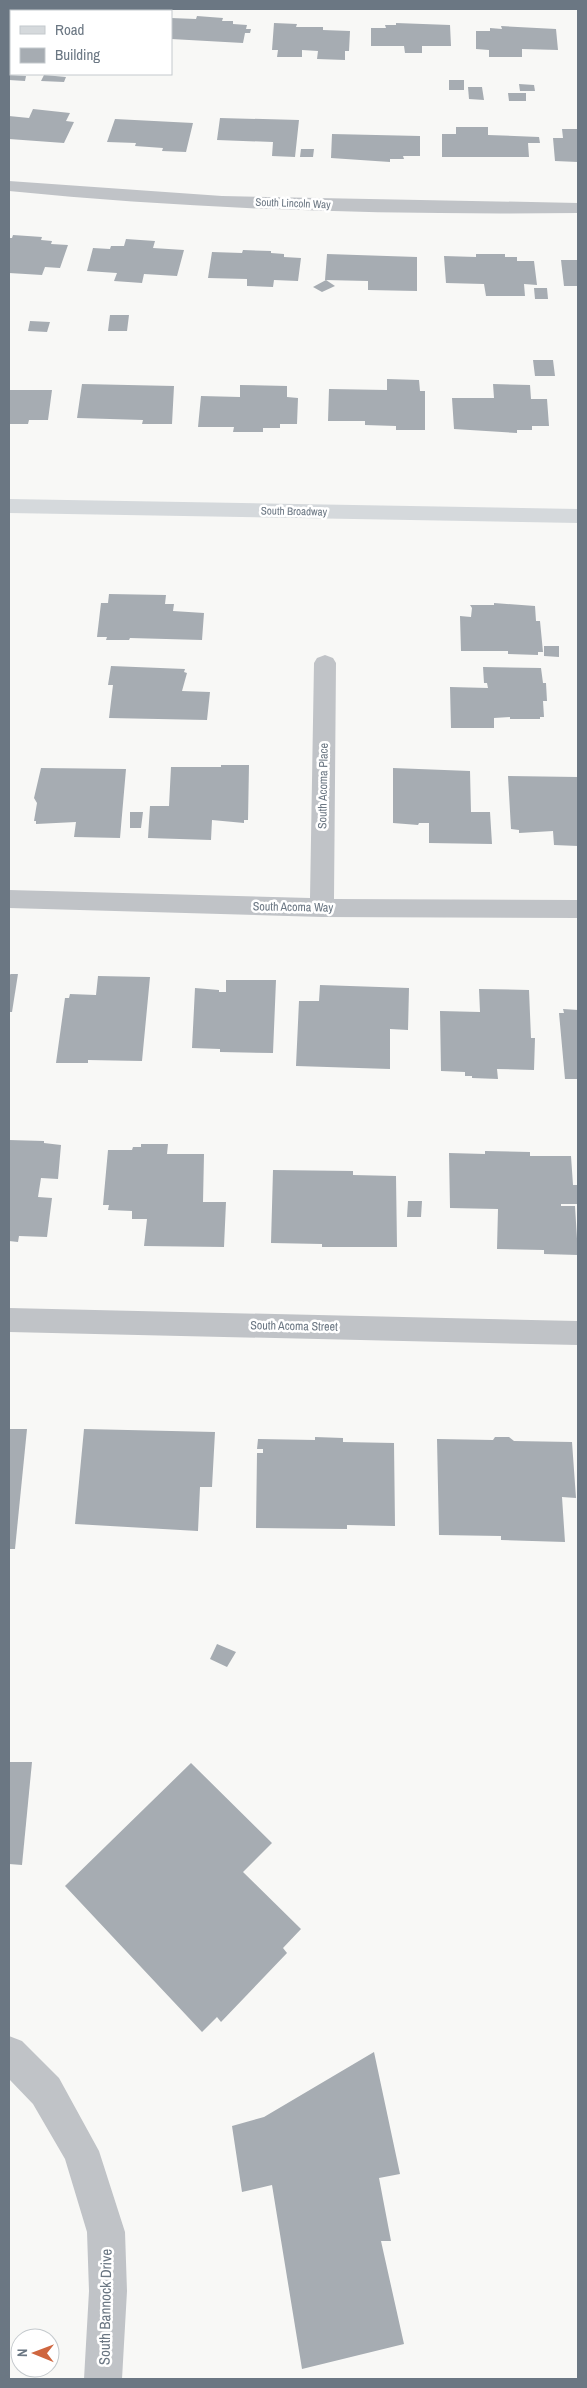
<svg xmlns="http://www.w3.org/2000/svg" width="587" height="2388" viewBox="0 0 587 2388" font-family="'Archivo Narrow',sans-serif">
  <rect width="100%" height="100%" fill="#f8f8f6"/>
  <g fill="#a6acb2">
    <polygon points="9,9 43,9 42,11 11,11 11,27 9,26"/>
    <polygon points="197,16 223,18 222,21 233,21 233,24 247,25 246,29 251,29 250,33 245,33 243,43 171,39 171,18 196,19"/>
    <polygon points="274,23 297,24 296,27 323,27 323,30 350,31 349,51 345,51 345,60 317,59 318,51 302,50 302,57 277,57 278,50 272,50"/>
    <polygon points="396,23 450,25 451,46 422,46 422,53 405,53 404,46 371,46 371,28 386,28 385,25 396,25"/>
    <polygon points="501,26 556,29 558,50 522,49 522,57 489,57 489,50 476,49 476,31 490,31 490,28 502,29"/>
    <polygon points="10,75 26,76 25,81 9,80"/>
    <polygon points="44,75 66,77 64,82 41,81"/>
    <rect x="449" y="80" width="15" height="10"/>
    <polygon points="519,84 534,85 535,91 520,91"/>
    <polygon points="468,87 482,87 484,100 469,99"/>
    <polygon points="508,93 526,93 526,101 509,101"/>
    <polygon points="33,109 70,113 66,121 74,122 64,143 9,139 9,116 29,118"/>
    <polygon points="220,118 299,120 295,157 272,156 273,142 217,140"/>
    <polygon points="115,119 193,123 186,152 162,151 163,148 135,146 136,143 107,142"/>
    <polygon points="456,127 488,127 488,135 539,137 540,143 528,143 529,157 442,157 442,134 456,134"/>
    <polygon points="562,129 578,129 578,162 555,161 553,138 563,138"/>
    <polygon points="332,134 420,136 420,156 403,156 404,159 390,159 390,162 331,158"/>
    <polygon points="301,149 314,149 313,157 300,157"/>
    <polygon points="13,235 42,237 41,240 52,241 51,244 68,245 60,268 45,267 42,275 9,273 9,238 12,238"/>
    <polygon points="126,239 155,241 153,248 184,250 177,276 144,274 142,283 114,281 117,273 87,271 93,248 110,249 111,246 124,246"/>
    <polygon points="243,250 271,251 271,253 284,254 284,257 301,258 298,281 274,280 273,287 247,286 247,279 208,278 212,252 242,253"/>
    <polygon points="327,254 417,257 417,291 368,290 368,281 325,280"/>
    <polygon points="476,254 505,254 505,257 517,257 517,261 534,261 537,285 524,284 525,296 486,296 484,284 446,283 444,256 476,257"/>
    <polygon points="561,260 578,260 578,286 564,286"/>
    <polygon points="326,280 335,286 322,292 313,287"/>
    <polygon points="534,288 547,288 548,299 535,299"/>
    <polygon points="110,315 129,315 127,331 108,331"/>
    <polygon points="30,321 50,322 47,332 28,331"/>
    <polygon points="533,360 553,360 555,376 535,376"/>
    <polygon points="387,379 419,380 420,391 425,391 425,430 396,430 396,426 365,425 365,421 328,421 329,389 387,390"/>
    <polygon points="82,384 174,386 172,424 142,424 143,420 77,418"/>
    <polygon points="493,384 530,385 531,399 547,399 549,426 532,426 532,430 517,430 517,433 454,429 452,398 494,398"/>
    <polygon points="240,385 287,386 287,397 298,398 297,424 280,424 280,428 263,428 263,432 233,432 234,427 198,427 201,396 240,397"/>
    <polygon points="9,390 52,390 48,420 29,420 28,424 9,424"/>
    <polygon points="109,594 166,595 165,604 174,604 173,611 204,613 202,640 130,638 129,640 106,640 107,637 97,637 101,603 108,603"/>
    <polygon points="494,603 535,606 536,621 540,621 543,652 538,652 538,655 508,654 508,651 461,651 460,616 471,617 472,608 470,605 494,605"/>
    <polygon points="544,646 559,646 559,657 544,656"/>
    <polygon points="111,666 185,669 184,672 187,673 182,691 210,692 207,720 109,718 113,685 108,685"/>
    <polygon points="483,667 541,668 543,683 546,683 547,701 543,701 544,717 540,717 540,719 510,719 510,717 494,718 494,728 451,728 450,687 488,688 487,683 484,683"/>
    <polygon points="221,765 249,765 248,820 244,820 244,823 212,820 211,840 148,838 150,806 169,806 171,767 221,767"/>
    <polygon points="41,768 126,769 120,838 74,837 76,822 36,824 36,821 34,821 37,803 34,798"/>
    <polygon points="393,768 470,771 471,812 490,812 492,844 429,843 429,823 419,823 418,825 393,823"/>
    <polygon points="508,776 578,777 578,846 554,845 553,831 519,833 519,830 511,829"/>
    <polygon points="130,812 143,812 141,828 130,828"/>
    <polygon points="11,974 18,974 12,1012 9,1012 9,975"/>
    <polygon points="98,976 150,977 142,1061 88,1060 88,1063 56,1063 65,998 69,998 70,994 96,995"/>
    <polygon points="226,980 276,980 273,1053 220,1052 220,1049 192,1048 195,988 219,990 219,992 226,992"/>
    <polygon points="320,985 409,988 408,1030 390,1029 390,1069 296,1066 299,1001 319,1001"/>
    <polygon points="479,989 529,990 531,1038 535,1038 534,1070 497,1069 498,1079 472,1078 472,1076 465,1076 465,1072 441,1071 440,1011 480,1012"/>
    <polygon points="563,1009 578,1010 578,1079 565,1079 559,1013 564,1013"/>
    <polygon points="9,1140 44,1141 44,1143 61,1145 58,1179 41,1178 38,1197 52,1198 47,1237 19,1236 18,1242 9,1241"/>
    <polygon points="141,1144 168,1144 167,1154 204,1154 203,1202 226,1202 224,1247 144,1246 147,1219 132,1219 132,1211 108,1210 109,1205 103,1205 108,1150 132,1150 133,1147 141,1147"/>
    <polygon points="485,1151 530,1152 530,1156 571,1156 573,1185 578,1185 578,1204 561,1204 561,1206 575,1206 578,1255 544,1254 544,1250 497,1249 498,1209 450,1208 449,1153 485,1154"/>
    <polygon points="273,1170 353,1171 353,1175 396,1176 397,1247 322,1247 322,1244 271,1243"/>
    <polygon points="408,1201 422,1201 421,1217 407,1217"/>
    <polygon points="9,1429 27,1429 15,1549 9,1549"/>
    <polygon points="84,1429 215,1432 212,1487 200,1487 198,1531 75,1524"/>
    <polygon points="315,1437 343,1438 343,1442 394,1443 395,1526 347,1525 347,1529 256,1528 257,1453 263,1453 263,1449 257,1449 258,1439 315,1440"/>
    <polygon points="495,1437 509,1437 514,1441 572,1442 576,1498 562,1497 565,1542 501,1540 501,1536 439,1535 437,1439 493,1440"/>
    <polygon points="217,1644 236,1652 227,1667 210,1659"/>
    <polygon points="9,1762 32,1762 22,1865 9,1864"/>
    <polygon points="191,1763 272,1843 243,1872 301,1929 283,1948 287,1953 221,2022 217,2017 202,2032 65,1886"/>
    <polygon points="374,2052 400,2174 379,2178 391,2241 381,2241 404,2344 302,2369 272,2185 242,2192 232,2126 264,2117"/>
  </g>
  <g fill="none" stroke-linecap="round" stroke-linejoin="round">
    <g fill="#c0c3c7" fill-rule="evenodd">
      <path d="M9 181 222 196 578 203V213C388 215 198 210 9 191Z"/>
      <polygon points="325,655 333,658 336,663 334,899 578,900 578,918 322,917 9,908 9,890 310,898 314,663 317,658"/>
      <polygon points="9,1308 578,1321 578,1345 9,1332"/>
      <polygon points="9,2036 22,2041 59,2078 99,2151 125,2232 127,2291 122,2379 84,2379 89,2291 87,2232 65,2159 33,2104 9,2079"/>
    </g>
    <polygon fill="#d5d9dc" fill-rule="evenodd" points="9,499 578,509 578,523 9,513"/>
  </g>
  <g text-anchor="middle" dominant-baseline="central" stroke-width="5" stroke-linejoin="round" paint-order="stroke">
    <g font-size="11" fill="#6b7783" stroke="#fff">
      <text transform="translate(293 203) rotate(2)">South Lincoln Way</text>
      <text transform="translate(294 511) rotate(1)">South Broadway</text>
    </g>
    <g font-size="12" fill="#6b7783" stroke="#fff">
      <text transform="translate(323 786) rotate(-89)">South Acoma Place</text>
      <text transform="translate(293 907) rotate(1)">South Acoma Way</text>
      <text transform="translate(294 1326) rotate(1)">South Acoma Street</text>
    </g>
    <g font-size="15" fill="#6b7783" stroke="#fff">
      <text transform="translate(105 2307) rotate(-89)">South Bannock Drive</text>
    </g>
  </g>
  <rect width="587" height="2388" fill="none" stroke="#6b7783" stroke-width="20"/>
  <rect x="10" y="10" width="162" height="65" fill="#ffffff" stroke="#c4c9cd"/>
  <rect x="20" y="26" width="25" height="8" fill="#d5d9dc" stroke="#c4c9cd"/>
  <text x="55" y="35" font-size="15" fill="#6b7783">Road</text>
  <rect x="20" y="48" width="25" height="15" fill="#a6acb2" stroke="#c4c9cd"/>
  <text x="55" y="60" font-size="15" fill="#6b7783">Building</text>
  <g transform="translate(35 2353) rotate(271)"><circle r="24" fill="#ffffff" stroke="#c4c9cd"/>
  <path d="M0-4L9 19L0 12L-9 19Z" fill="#cf663f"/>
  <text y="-8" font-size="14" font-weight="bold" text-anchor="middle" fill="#6b7783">N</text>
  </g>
</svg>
